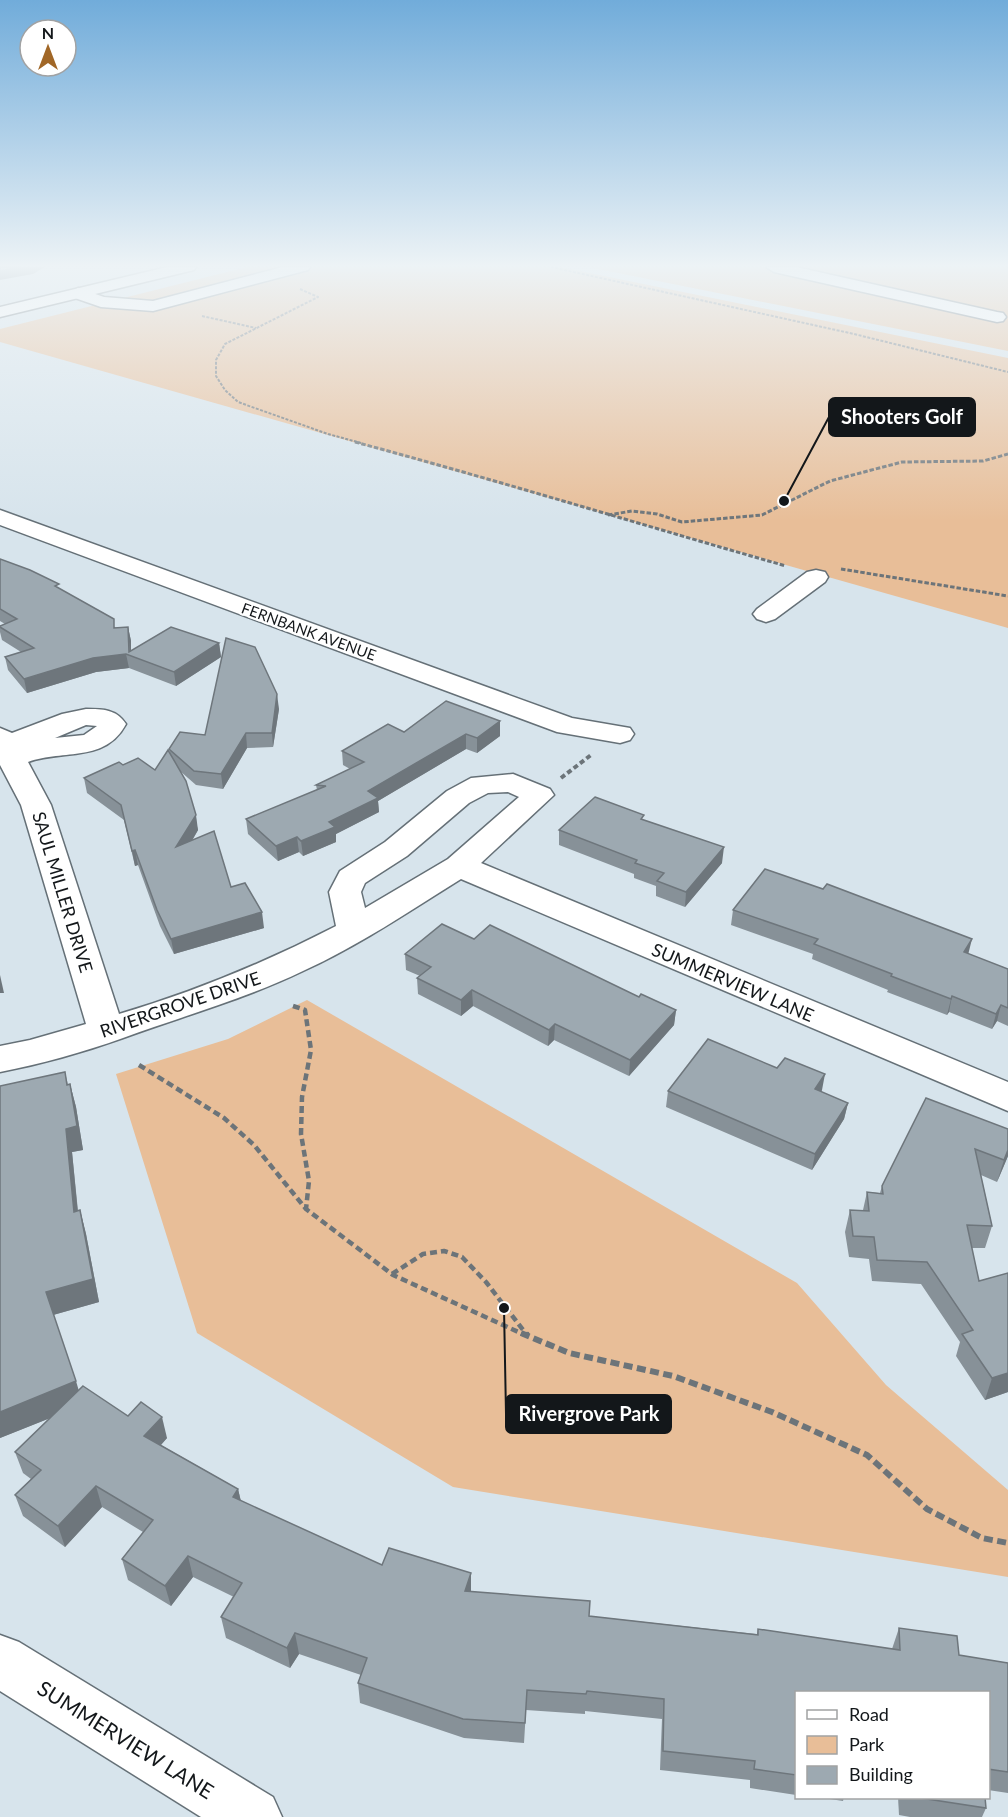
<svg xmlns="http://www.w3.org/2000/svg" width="1008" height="1817" viewBox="0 0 1008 1817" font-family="Lato,sans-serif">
  <rect width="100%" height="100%" fill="#d7e4ec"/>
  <g fill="#e8be98">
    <polygon points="247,267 560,267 1008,358 1008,628 0,342 0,329"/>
    <polygon points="588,267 1008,267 1008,351"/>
    <polygon points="307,1000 797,1283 886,1385 1008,1490 1008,1577 453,1487 197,1333 116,1074 228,1039"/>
  </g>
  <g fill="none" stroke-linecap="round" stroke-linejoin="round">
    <g stroke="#657077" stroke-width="3">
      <g id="minor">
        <polygon points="283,267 310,267 308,270 153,311 101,307 72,297 70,293 78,288 104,297 153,301"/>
        <polygon points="766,267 796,267 997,312 1003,313 1006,317 1003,321 997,322 774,272"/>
        <polygon points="0,510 572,718 630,728 634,734 630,740 620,743 557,732 0,525"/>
        <polygon points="816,570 825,572 828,577 825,582 775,619 766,622 757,619 753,614 757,609 807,572"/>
        <path d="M86 709C103 709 116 709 126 724 105 763 65 749 28 762L51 805 119 1014C194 992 266 962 336 926L329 892 340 871 385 842 447 791 471 778 513 774 550 789 554 795 481 863 1008 1082V1111L461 879C410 911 358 946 303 971 245 999 183 1016 123 1038 84 1052 41 1064 0 1072V1046L30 1040 86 1024 21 805 0 765V728L12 733 62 714ZM86 725 97 726 84 735 55 738ZM508 792 519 797 448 859 365 908 361 892 365 883 407 856 469 803 488 793Z"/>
        <polygon points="0,1635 19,1642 273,1797 282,1817 201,1817 0,1691"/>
      </g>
    </g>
    <g stroke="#657077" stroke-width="3">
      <polygon id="major" points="167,267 196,267 194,270 0,317 0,307"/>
    </g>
    <g stroke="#6c7479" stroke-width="2" stroke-dasharray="3 1.5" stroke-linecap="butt">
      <polyline points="551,267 854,334 1008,372"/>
      <polyline points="300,289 318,297 225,344 216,360 216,376 225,390 238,402 328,434 361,443"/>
      <polyline points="202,316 256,328"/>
    </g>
    <g stroke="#6c7479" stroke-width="3" stroke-dasharray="4.5 2" stroke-linecap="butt">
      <path d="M355 442C500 481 642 525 786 566"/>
      <polyline points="608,515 632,511 657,514 682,522 762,515 830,481 902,462 983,461 1008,454"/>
      <polyline points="841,569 1008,596"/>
    </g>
    <polyline stroke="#6c7479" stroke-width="4" stroke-dasharray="5 3" stroke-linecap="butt" points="561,778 591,755"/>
    <g stroke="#6c7479" stroke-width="4.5" stroke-dasharray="7 4" stroke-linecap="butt">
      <polyline points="293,1006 305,1010 311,1050 302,1097 301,1134 309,1181 306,1209"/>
      <polyline points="139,1065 224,1118 254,1145 306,1209 393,1275 525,1335"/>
      <polyline points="392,1274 423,1254 444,1251 462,1257 486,1282 527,1335"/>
    </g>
    <g stroke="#6c7479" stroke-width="6" stroke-dasharray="9 4.5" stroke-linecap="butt">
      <polyline points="521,1333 569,1353 673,1376 772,1412 867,1455 927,1509 982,1538 1008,1543"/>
      <polyline points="526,1333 527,1335"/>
    </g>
    <use href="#minor" fill="#fff" fill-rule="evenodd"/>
    <use href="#major" fill="#fff" fill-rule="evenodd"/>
  </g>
  <g fill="#879198">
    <polygon points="0,559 60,589 116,628 128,627 131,641 131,651 219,643 221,657 176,686 129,668 96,672 27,693 8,670 5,657 21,652 2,640 0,632 0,626 5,624 0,621"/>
    <polygon points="279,709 273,747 247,748 223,789 196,785 180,771 198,830 192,841 264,928 174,954 160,926 138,865 135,866 124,820 87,793 84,778 123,765 155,770 170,753 169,749"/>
    <polygon points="500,721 500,736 477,753 466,749 378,801 379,812 336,834 336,842 303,856 299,852 278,861 248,834 246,819 317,790 316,785 350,769 343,765 342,751 404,732"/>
    <polygon points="644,820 722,863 685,907 656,896 656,886 634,878 634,874 559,845 559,830"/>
    <polygon points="733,910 968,954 1008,969 1008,1026 997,1021 992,1029 949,1012 947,1015 887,992 888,990 812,959 813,954 731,925"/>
    <polygon points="474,939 676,1010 674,1025 629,1076 554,1040 548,1046 473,1006 461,1016 418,994 417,978 420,976 406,970 405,954"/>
    <polygon points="65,1072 68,1085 70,1084 76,1107 83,1150 72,1152 78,1211 80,1210 86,1234 99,1302 53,1315 78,1390 128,1416 167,1438 161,1445 238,1489 241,1501 382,1565 471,1591 589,1616 757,1634 758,1629 892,1649 899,1628 959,1655 1008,1663 1008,1793 988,1790 988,1692 796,1692 796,1795 750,1788 750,1780 660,1770 662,1719 585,1711 585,1714 526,1710 524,1743 464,1738 360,1703 358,1683 361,1675 299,1654 290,1668 226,1638 221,1617 234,1597 193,1577 171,1606 128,1580 122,1559 143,1532 102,1507 65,1547 23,1516 15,1495 31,1479 23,1473 15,1452 50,1418 0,1438"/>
    <polygon points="822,1090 821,1092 848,1103 844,1119 812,1170 666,1107 668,1091"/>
    <polygon points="926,1098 1008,1156 997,1182 981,1175 992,1226 985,1248 972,1248 979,1281 1008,1273 1008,1392 985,1400 956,1356 960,1342 921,1284 872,1281 869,1259 849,1257 845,1232 850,1210 863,1210 867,1192 880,1193 882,1186"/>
    <polygon points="817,1797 844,1797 843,1801"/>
    <polygon points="898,1797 985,1797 986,1808 982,1817 910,1817 899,1815"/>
  </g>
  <g fill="#6e767c">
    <polygon points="21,267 45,267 33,274 0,280 0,271"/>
    <polygon points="128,627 131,641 131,656 130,656"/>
    <polygon points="219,643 221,657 176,686 174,672"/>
    <polygon points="126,654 129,668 96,672 27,693 24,679 93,658"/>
    <polygon points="277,694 279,709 273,747 272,733"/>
    <polygon points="500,721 500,736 477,753 477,738"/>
    <polygon points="246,733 247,748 223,789 221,774"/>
    <polygon points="466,734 466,749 378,801 379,812 336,834 336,842 303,856 301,841 329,822 368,791"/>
    <polygon points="196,815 198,830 179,862 176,847"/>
    <polygon points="297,837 299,852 278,861 276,846"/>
    <polygon points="724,847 722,863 685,907 686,892"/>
    <polygon points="135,850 138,865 135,866 132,851"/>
    <polygon points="262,912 264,928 174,954 171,939"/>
    <polygon points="972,939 968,955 964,952"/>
    <polygon points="0,975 4,993 0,993"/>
    <polygon points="472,990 473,1006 461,1016 461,1000"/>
    <polygon points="952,996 949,1012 947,1015 951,999"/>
    <polygon points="1001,1005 997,1021 992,1029 996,1014"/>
    <polygon points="676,1010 674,1025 629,1076 630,1060"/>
    <polygon points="555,1024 554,1040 548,1046 549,1030"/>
    <polygon points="825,1074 822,1090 812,1105 815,1089"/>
    <polygon points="70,1084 76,1107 83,1150 72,1152 80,1235 74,1212 66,1129"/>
    <polygon points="848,1103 844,1119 812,1170 815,1154"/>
    <polygon points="1008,1150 1008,1156 997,1182 1004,1160"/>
    <polygon points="80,1210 86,1234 99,1302 53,1315 46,1292"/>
    <polygon points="1008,1373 1008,1392 985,1400 992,1378"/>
    <polygon points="76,1381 83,1405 0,1438 0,1412"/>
    <polygon points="162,1417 167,1438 150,1457 144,1436"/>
    <polygon points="96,1486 102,1507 65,1547 58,1526"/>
    <polygon points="238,1489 243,1511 233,1497"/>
    <polygon points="188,1556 193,1577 171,1606 165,1586"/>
    <polygon points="471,1573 471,1593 465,1591"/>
    <polygon points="295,1633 299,1654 290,1668 287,1648"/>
  </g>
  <g fill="#9da9b1" stroke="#6e767c" stroke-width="1.5">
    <polygon points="0,267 21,267 0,271"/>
    <polygon points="0,559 30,570 59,584 55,586 114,619 114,628 128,627 129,652 171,627 219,643 174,672 126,654 93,658 24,679 5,657 34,648 0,627 0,626 17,619 0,609"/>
    <polygon points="226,638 255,647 277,694 272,733 246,733 221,774 194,771 169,749 180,732 205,735"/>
    <polygon points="446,701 500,721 477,738 466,734 368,791 378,798 329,822 335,827 301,841 297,837 276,846 246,819 326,786 316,785 364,762 342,751 388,724 404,732"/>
    <polygon points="168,750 186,781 196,815 176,847 214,831 231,887 245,883 262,912 171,939 157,910 135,850 132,851 121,805 84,778 119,762 123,765 138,758 155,770"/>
    <polygon points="595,797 644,815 641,819 724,847 686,892 657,881 664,873 635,863 637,860 559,830"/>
    <polygon points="765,869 823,889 827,884 972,939 964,952 1008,969 1008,1008 1001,1005 996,1014 952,996 951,999 891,976 892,974 814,944 818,939 733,910"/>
    <polygon points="442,924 474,939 490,925 639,997 641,994 676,1010 630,1060 555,1024 549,1030 472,990 461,1000 417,978 431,967 405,954"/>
    <polygon points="708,1039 777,1068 785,1058 825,1074 815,1089 848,1103 815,1154 668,1091"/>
    <polygon points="65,1072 67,1085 70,1084 77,1126 66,1129 74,1212 80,1210 93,1279 46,1292 76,1381 0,1412 0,1086"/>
    <polygon points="926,1098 1008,1129 1008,1150 1004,1160 975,1149 992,1226 967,1225 979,1281 1008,1273 1008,1373 992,1378 962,1334 973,1330 927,1262 877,1260 874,1237 853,1236 850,1210 869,1211 867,1192 883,1194 882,1186"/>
    <polygon points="83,1386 128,1416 141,1402 162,1417 144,1436 238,1489 233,1497 382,1565 389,1548 471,1573 465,1591 590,1601 589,1616 758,1635 758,1629 900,1650 899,1628 957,1636 959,1655 1008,1663 1008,1772 988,1769 988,1692 796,1692 796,1775 754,1769 755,1761 663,1751 664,1699 587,1691 586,1694 527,1690 525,1723 463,1719 358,1683 367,1658 295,1633 287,1648 221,1617 242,1583 188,1556 165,1586 122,1559 153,1520 96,1486 58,1526 15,1495 41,1470 15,1452"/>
    <polygon points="914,1797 985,1797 986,1808"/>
  </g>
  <linearGradient id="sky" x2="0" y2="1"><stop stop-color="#71acda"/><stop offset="0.51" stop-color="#edf3f6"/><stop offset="1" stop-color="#edf3f6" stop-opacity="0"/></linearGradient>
  <rect width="1008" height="521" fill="url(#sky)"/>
  <g text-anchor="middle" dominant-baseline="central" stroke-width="4.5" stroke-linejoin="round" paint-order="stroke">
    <g font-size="15" fill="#13171a" stroke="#fff">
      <text transform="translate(309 631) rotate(20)">FERNBANK AVENUE</text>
    </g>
    <g font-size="18" fill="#13171a" stroke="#fff">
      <text transform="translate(63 892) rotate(73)">SAUL MILLER DRIVE</text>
      <text transform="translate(733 982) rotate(23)">SUMMERVIEW LANE</text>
      <text transform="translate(180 1004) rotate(-19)">RIVERGROVE DRIVE</text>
    </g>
    <g font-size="21" fill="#13171a" stroke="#fff">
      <text transform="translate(126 1739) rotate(32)">SUMMERVIEW LANE</text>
    </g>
  </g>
  <path fill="none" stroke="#13171a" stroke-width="2" d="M784 501L829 417M504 1308L506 1414"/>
  <g fill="#13171a" stroke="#fff" stroke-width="2">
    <circle cx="784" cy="501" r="6"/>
    <circle cx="504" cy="1308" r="6"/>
  </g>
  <g fill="#13171a" stroke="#13171a" stroke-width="2">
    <rect x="829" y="398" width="146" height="38" rx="6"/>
    <rect x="506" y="1395" width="165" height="38" rx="6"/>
  </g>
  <g font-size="20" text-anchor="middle" font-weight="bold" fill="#fff">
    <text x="902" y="424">Shooters Golf</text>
    <text x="589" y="1421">Rivergrove Park</text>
  </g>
  <rect x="795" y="1691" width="195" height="108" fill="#ffffff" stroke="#a1a2a3" stroke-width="1.5"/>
  <rect x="807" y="1710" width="30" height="9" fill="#ffffff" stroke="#a1a2a3" stroke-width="1.5"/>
  <text x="849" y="1721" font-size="18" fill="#13171a">Road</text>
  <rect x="807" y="1736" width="30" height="18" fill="#e8be98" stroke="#a1a2a3" stroke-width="1.5"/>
  <text x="849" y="1751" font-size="18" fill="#13171a">Park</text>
  <rect x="807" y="1766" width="30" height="18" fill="#9da9b1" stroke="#a1a2a3" stroke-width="1.5"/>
  <text x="849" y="1781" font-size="18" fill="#13171a">Building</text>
  <g transform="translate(48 48)"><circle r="28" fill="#ffffff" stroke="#a1a2a3" stroke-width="1.5"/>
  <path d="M0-4.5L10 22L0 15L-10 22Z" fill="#a16727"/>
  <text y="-9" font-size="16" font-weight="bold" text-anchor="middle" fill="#13171a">N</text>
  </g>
</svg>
